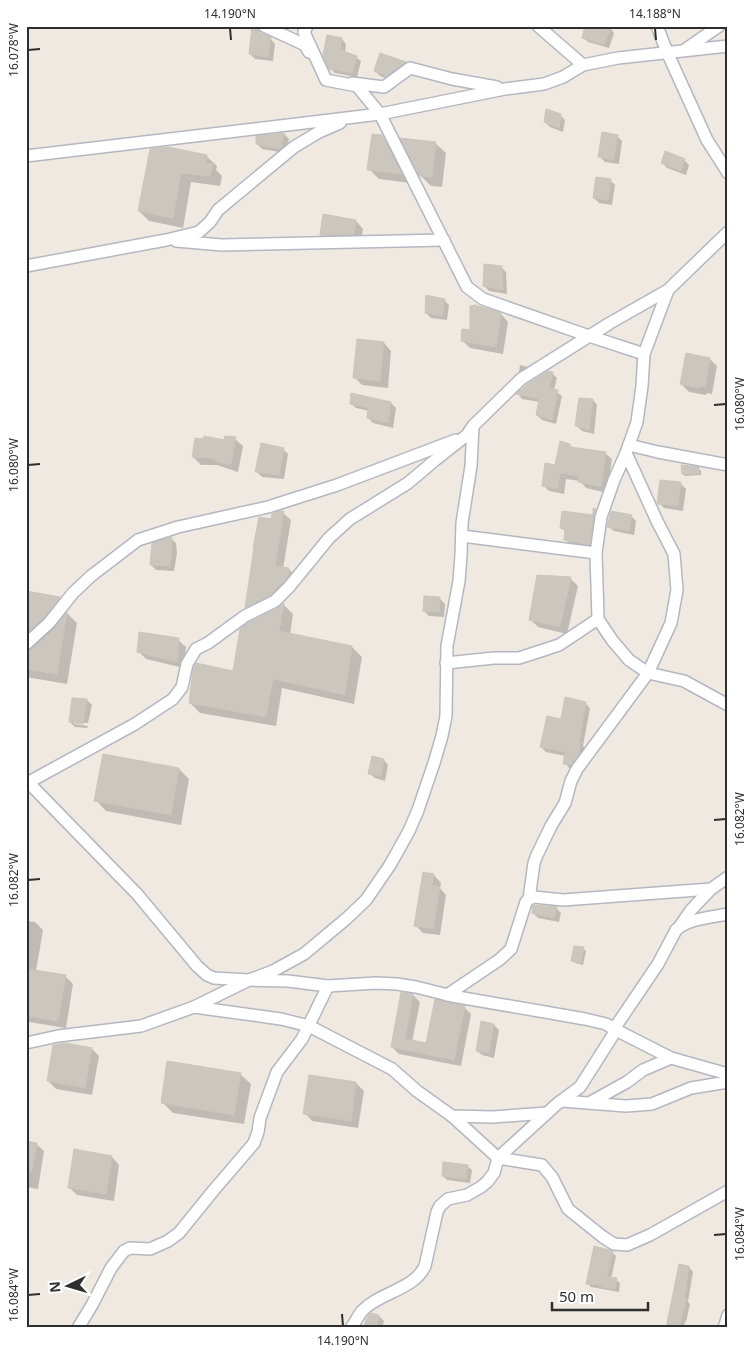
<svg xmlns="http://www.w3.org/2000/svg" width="754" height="1354" viewBox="0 0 754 1354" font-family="'Noto Sans',sans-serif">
  <rect width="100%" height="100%" fill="#efe9e1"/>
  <g fill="#0003">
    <polygon points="586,26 609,26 614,33 609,48 588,42 584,38"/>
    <polygon points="256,29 262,35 270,38 275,44 273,61 255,59 250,54"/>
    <polygon points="342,39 346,44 345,53 356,57 361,61 357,77 335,73 330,68"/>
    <polygon points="381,54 405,63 410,67 392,80 380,76 375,71"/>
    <polygon points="560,115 565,120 563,132 550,127 545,122"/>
    <polygon points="284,134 289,139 285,153 262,149 257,144 258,137"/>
    <polygon points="617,136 622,141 619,164 605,162 600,157"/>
    <polygon points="382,137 392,147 411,183 379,179 369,169"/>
    <polygon points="435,143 446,153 442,187 431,186 420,175"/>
    <polygon points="151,150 206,156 217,166 216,170 222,176 220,186 191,182 183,228 149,221 139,211"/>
    <polygon points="684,160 689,165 686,175 667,168 662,163"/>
    <polygon points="610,180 615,185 612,205 599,203 594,198"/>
    <polygon points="356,221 363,229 361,242 329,242 321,235"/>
    <polygon points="501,267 506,272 507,294 489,291 484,286"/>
    <polygon points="444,300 449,305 447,320 431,318 426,313"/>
    <polygon points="480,307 501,314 508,322 503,354 470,348 462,340 471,331"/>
    <polygon points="384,343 391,351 388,388 362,385 354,377"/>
    <polygon points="710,359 717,366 712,394 707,393 706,395 689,392 681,384"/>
    <polygon points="520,365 527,367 532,371 524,376 519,372"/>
    <polygon points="552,373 557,378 554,390 562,396 556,424 542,420 537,415 540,402 522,399 518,394 526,386"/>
    <polygon points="593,400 597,405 594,434 582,431 577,426"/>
    <polygon points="351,403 391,403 396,408 393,428 373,423 368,418 369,411 356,408"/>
    <polygon points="728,427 728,436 725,432"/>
    <polygon points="235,439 243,446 238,472 217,465 201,465 193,457 225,442"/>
    <polygon points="570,445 574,449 605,453 612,459 607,493 586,488 580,481 566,479 564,494 549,491 543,485"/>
    <polygon points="283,449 288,454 284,479 262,477 257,472"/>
    <polygon points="698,468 701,471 701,475 685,476 683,474"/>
    <polygon points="681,484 686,489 683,511 664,508 659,503"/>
    <polygon points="595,510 599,514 593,548 570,544 566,540 566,532 561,528 594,516"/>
    <polygon points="283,513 291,520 283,569 289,569 296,577 254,615 246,607 273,520"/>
    <polygon points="631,516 636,521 634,535 614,531 609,527"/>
    <polygon points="171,539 176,543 177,553 174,571 156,570 151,565"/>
    <polygon points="570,578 578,586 567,634 538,627 530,619"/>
    <polygon points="26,592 59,598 70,608 66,612 77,623 67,684 26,677"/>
    <polygon points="440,599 445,604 444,617 429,616 424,611"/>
    <polygon points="284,605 293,614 290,635 352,647 362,657 354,704 282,688 276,726 200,713 190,703 234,672 279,609"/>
    <polygon points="178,640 186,647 184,668 146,659 138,651"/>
    <polygon points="87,700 92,705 88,723 74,722 74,724 88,726 87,728 75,727 70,722"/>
    <polygon points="585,703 590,708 583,746 585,748 582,760 575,769 569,768 565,763 566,756 546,752 541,747 562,721"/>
    <polygon points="384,760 388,765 385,781 375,778 370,774"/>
    <polygon points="179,769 189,779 181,825 106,811 96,800"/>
    <polygon points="424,874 434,875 441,883 440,888 446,895 440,935 423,933 415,925"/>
    <polygon points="556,908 561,913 559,922 538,918 533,913"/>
    <polygon points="26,921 35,922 43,930 36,971 65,976 73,984 66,1028 29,1022 26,1020 26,985 28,973 26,972"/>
    <polygon points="583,949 586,951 583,965 575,963 573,961"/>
    <polygon points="402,994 413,995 420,1002 412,1042 427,1044 464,1007 471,1014 461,1066 399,1054 392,1047"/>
    <polygon points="494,1025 499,1030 494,1058 482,1055 477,1051"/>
    <polygon points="92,1049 99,1056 92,1095 56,1089 48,1081"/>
    <polygon points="240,1074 251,1084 244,1124 173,1113 162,1102"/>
    <polygon points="310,1076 356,1083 364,1091 358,1128 312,1121 305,1113"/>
    <polygon points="26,1142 36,1144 44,1151 38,1189 26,1187"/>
    <polygon points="112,1157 119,1165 114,1201 77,1195 69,1187"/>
    <polygon points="468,1167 472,1170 470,1183 447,1180 443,1176"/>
    <polygon points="595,1247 613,1253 616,1256 611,1279 616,1280 620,1283 619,1292 591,1287 587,1283"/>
    <polygon points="689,1267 693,1272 688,1302 690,1304 686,1322 685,1321 684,1328 668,1328"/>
    <polygon points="379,1316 384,1321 382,1328 365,1328"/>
  </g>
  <g fill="#cbc7bf" stroke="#cbc5ba">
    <polygon points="585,26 608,26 607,28 611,28 604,45 582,38"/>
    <polygon points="252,27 257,27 260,33 271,37 268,57 249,54"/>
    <polygon points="327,35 342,38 340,50 357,56 353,73 329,69 323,55"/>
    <polygon points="380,53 406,62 387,76 374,71"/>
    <polygon points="546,109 561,114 559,128 544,122"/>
    <polygon points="602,132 618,135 614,160 598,157"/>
    <polygon points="284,133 281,148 280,149 256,144 256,136"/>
    <polygon points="372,134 382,135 402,174 367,170"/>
    <polygon points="400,138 436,142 432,177 419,176"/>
    <polygon points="168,147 207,155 206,163 213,164 210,176 181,173 173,218 138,211 150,149"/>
    <polygon points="665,151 685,159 681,171 661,163"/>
    <polygon points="596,177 611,179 608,200 593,198"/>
    <polygon points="323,214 356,220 354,235 320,235"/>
    <polygon points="484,264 502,266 503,290 483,286"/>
    <polygon points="426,295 445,299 442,316 425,313"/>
    <polygon points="475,305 501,313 496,347 461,341 462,329 470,330 470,306"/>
    <polygon points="357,339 384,342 380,381 353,378"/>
    <polygon points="686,353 710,358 705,387 699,386 699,388 680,384"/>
    <polygon points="548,371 553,372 549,388 558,390 552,420 536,415 539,399 516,394 526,385"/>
    <polygon points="351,393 391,402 388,423 367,418 368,408 350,404"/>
    <polygon points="579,398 593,399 589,430 575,426"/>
    <polygon points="204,436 224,440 225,436 236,437 231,465 217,462 217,460 209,458 192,457 195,438 203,439"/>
    <polygon points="560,441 570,444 570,447 606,452 601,487 578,482 579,476 560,473 558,489 542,486 545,463 555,465"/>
    <polygon points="261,443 284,448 279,475 255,472"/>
    <polygon points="681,465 699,467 699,474 682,474"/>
    <polygon points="660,480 681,482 678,506 657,504"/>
    <polygon points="593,508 596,509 594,516 590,545 564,540 565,529 560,528 562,511 593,515"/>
    <polygon points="280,511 284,511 275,566 289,568 288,577 271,595 245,608 254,548 253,548 259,517 271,519 272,514"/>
    <polygon points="611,511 632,515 629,531 607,527"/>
    <polygon points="172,537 172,548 170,566 150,565 152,543"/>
    <polygon points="537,575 571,577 560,627 529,620"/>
    <polygon points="26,591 60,597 44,618 26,634"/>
    <polygon points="424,596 440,597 439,612 423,611"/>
    <polygon points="284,603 279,631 352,646 345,695 273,679 266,717 189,703 193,670 196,663 233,671 240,629 249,622 278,608"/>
    <polygon points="67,612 57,674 26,669 26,651 31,650 54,629"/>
    <polygon points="139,632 179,638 177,662 137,652"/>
    <polygon points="565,697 586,702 579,742 581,742 578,755 571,765 563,764 565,752 540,747 547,716 561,719"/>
    <polygon points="72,698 87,699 83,724 69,722"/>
    <polygon points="103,754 179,768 171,815 94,801"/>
    <polygon points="372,756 384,759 381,776 368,774"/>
    <polygon points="423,872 434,874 432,885 440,887 433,929 414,926"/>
    <polygon points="533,905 557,907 554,918 532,913"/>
    <polygon points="574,946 584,947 581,963 571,961"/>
    <polygon points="28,969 66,975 58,1021 26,1016 26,977"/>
    <polygon points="401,992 413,994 405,1039 426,1043 435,999 465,1006 454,1060 391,1047"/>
    <polygon points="481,1021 494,1024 489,1053 476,1051"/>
    <polygon points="66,1043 92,1048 85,1088 47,1081 53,1045"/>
    <polygon points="167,1061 241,1073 234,1115 161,1103"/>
    <polygon points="309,1075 356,1082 351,1121 303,1114"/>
    <polygon points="26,1141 37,1143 32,1171 26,1171"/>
    <polygon points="74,1149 112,1156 106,1194 68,1188"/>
    <polygon points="443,1162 468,1165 466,1179 442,1176"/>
    <polygon points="594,1246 613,1251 607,1277 617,1278 615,1289 601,1287 601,1285 586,1284"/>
    <polygon points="679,1264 689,1266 686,1287 687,1288 684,1298 687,1298 679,1328 666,1328"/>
    <polygon points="371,1313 379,1315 377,1328 364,1328 366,1319"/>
  </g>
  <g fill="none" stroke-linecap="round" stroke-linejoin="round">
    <g stroke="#b4b7c1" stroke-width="14">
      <g id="street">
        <polyline points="264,26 305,45 309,52"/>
        <polyline points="307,26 304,32 326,80 357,86 380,114 467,287 483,299 589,336 644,354"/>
        <polyline points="538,26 583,65"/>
        <polyline points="657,26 667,52 707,140 728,173"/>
        <polyline points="686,49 719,26"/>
        <polyline points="352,83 384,87 410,68 452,79 497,87"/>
        <polyline points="26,156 380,114 505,89 544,84 563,77 583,65 618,58 728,46"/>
        <polyline points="176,241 222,245 444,240"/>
        <polyline points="26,266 166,240 199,232 210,222 218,210 294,147 319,132 340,123"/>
        <polyline points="668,290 644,354 642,386 637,422 626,453 614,480 601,517 596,553 598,619 612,640 629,660 648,673 684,681 728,705"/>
        <polyline points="629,445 658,452 728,465"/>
        <polyline points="462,536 596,553"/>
        <polyline points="26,644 49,623 73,593 91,576 138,540 178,527 268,507 337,485 456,440"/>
        <polyline points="446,663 494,658 519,658 559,645 598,619"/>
        <polyline points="26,780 137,894 197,966 207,975 214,978 249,980 273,971 304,954 346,919 366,900 390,865 409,831 418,810 434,763 442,736 446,716 447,646 459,581 461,555 462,523 471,466 473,426"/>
        <polyline points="29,782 135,724 173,699 182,687 187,664 196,649 208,643 245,616 275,601 289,587 329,538 350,519 408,483 434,461 467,435 473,426 521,379 610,323 668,290 728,232"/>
        <polyline points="529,899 534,863 537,855 551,826 565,803 571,781 577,769 648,673 671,623 677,590 674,554 657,521 626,453"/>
        <polyline points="680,926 691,910 711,889 728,877"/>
        <polyline points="447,995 499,960 511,949 526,902 529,899 534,897 563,900 711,889"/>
        <polyline points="194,1007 281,1019 309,1026 392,1069 417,1091 452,1116 493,1117 547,1113"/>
        <path d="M26 1043 58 1036 141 1026 194 1007 249 980 288 981 328 986 376 983 397 984 416 987 452 996 585 1019 606 1024 614 1029 658 964 676 930C687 919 712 917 728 914"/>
        <polyline points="562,1101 626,1106 652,1104 691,1088 728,1082"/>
        <polyline points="589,1103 627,1082 643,1070 671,1058"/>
        <polyline points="452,1116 498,1158 542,1165 552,1177 568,1209 603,1237 614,1244 627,1245 650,1235 728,1191"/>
        <polyline points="78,1328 92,1305 111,1268 124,1251 130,1248 150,1249 168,1241 179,1233 213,1191 254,1143 258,1132 260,1118 277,1072 302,1039 328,986"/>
        <path d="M351 1328C355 1323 358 1316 362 1311 380 1292 414 1290 425 1266L437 1212 440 1206 448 1199 467 1195 481 1187 487 1182 494 1173 498 1158 557 1104 580 1087 613 1035 614 1029 671 1058 728 1074"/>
        <polyline points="724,1328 728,1315"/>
      </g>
    </g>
    <use href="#street" stroke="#fff" stroke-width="11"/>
  </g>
  <path fill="none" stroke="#2e2e2e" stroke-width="2" d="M230 28 231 40M655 28 656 40M28 50 40 49M714 405 726 404M28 465 40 464M714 820 726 819M28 880 40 879M714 1235 726 1234M28 1295 40 1294M342 1314 343 1326"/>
  <rect width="754" height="1354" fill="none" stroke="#ffffff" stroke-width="55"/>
  <g transform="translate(68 1286) rotate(265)" stroke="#ffffff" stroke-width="4" paint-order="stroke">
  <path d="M0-4L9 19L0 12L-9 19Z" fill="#2e2e2e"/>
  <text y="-8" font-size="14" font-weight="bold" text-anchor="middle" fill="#2e2e2e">N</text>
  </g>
  <path d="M552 1302v8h96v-8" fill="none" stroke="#2e2e2e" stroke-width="2.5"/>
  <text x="559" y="1302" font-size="15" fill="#2e2e2e" stroke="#ffffff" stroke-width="4" paint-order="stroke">50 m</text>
  <rect x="28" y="28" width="698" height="1298" fill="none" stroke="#2e2e2e" stroke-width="2"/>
  <g font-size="12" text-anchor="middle" fill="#2e2e2e">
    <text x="230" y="18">14.190°N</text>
    <text x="655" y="18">14.188°N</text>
    <text transform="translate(14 50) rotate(-90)" y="4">16.078°W</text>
    <text transform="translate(740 404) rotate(-90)" y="4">16.080°W</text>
    <text transform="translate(14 465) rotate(-90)" y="4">16.080°W</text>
    <text transform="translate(740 819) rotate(-90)" y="4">16.082°W</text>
    <text transform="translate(14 880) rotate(-90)" y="4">16.082°W</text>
    <text transform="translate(740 1234) rotate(-90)" y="4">16.084°W</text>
    <text transform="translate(14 1295) rotate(-90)" y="4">16.084°W</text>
    <text x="343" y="1345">14.190°N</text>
  </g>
</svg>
